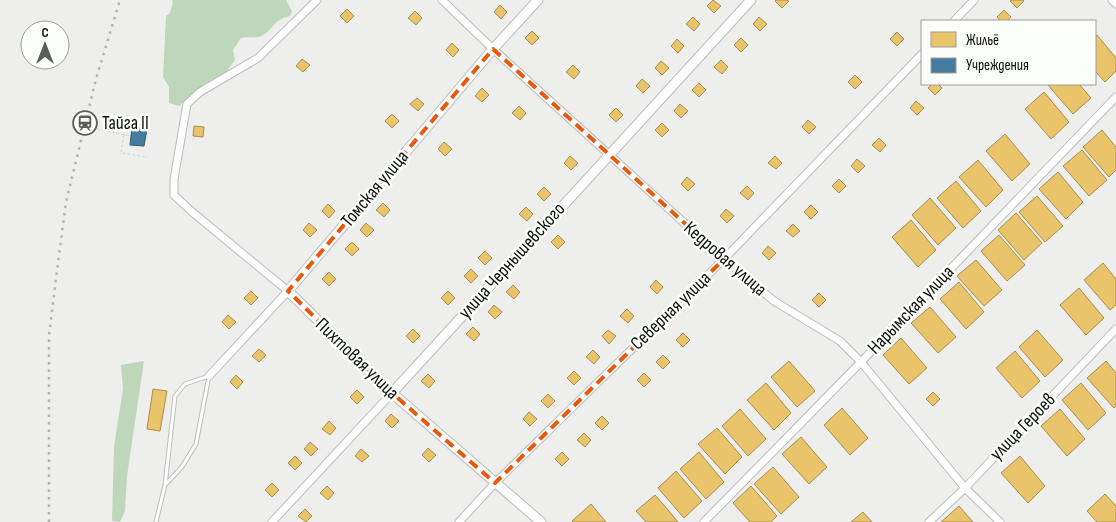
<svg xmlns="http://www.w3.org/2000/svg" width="1116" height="522" viewBox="0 0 1116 522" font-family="'Sofia Sans Condensed',sans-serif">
  <rect width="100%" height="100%" fill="#eeefed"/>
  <g fill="#bed6b9">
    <path d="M172 0H286L292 11 290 16C273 19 273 31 261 36 255 39 247 36 241 38L233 50 235 60 226 72 204 84 179 106 169 103V87L163 77 166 16 170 13 173 2Z"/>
    <polygon points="144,361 127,476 125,511 120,522 112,521 114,447 123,389 121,365"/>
  </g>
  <g fill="#e9c46a" stroke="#a78d4e">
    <polygon points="713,0 721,6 714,13 707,6"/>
    <polygon points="776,0 787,0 789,1 782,8 775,1"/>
    <polygon points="1012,0 1023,0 1024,1 1017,8 1010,1"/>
    <polygon points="500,5 507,12 501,19 494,12"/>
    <polygon points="347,9 354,16 347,23 340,16"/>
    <polygon points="1004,10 1011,17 1007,21 1001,21 997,17"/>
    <polygon points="415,11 422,18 416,25 408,18"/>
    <polygon points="693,17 700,24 694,31 686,24"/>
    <polygon points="759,17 767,24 760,31 753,24"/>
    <polygon points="532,31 539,38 532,45 525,38"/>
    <polygon points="897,32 904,39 897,46 890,39"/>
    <polygon points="1097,35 1116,58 1116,71 1105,82 1095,71 1095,37"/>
    <polygon points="741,38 748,45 741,52 734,45"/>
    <polygon points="677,39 684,46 678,53 671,46"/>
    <polygon points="452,43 459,50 453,57 446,50"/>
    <polygon points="302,59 310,65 303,72 296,66"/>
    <polygon points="721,60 728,67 722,74 714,67"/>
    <polygon points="661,61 669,68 662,75 655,68"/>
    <polygon points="573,65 580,72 574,79 566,72"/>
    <polygon points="855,75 862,82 855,89 848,82"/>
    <polygon points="642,79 650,86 643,93 636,86"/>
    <polygon points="699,83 706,90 699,97 692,90"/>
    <polygon points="932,84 938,84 942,88 935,95 928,88"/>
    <polygon points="1047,84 1079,84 1091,98 1073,114"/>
    <polygon points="482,88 489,95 482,102 475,96"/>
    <polygon points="1044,92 1069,122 1051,139 1025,109"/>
    <polygon points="417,98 424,104 418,111 410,104"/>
    <polygon points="916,101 924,108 917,115 910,108"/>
    <polygon points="680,104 688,111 681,118 674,111"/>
    <polygon points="519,106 526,113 520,120 512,113"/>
    <polygon points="616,108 623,115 616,122 609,115"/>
    <polygon points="392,114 399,121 392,128 385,121"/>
    <polygon points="808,120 816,127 809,134 802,127"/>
    <polygon points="662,123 669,130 662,137 655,130"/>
    <polygon points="194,126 204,127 203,137 193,136"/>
    <polygon points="1102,130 1116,147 1116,170 1109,177 1083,147"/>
    <polygon points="1005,134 1030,164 1012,181 986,151"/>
    <polygon points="879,138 886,145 880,152 872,145"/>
    <polygon points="444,142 452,149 445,156 438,149"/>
    <polygon points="1082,150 1107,180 1089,196 1063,166"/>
    <polygon points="570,156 578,163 571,170 564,163"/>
    <polygon points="775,156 782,163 776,169 768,163"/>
    <polygon points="857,159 865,166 858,173 851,166"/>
    <polygon points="978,160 1003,190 986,207 959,177"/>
    <polygon points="1058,172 1083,202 1066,219 1039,189"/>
    <polygon points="687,177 695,184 688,191 681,184"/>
    <polygon points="839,179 846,186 839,193 832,186"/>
    <polygon points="956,181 981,211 963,228 937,198"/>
    <polygon points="747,186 754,193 748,200 740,193"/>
    <polygon points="544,187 551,194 544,201 537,194"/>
    <polygon points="1037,196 1063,226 1045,242 1019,212"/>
    <polygon points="930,198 956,228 938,245 912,215"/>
    <polygon points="383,203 390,210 384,217 376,210"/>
    <polygon points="328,204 335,211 329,218 322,211"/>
    <polygon points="811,205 818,212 811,219 804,212"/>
    <polygon points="526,207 533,214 527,221 519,214"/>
    <polygon points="726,209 734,216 727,223 720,216"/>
    <polygon points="1016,213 1042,243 1024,260 998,230"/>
    <polygon points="911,220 936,250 918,267 892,237"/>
    <polygon points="309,223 317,230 310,237 303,230"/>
    <polygon points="366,223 374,230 367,237 360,230"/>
    <polygon points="793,224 800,231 793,237 786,231"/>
    <polygon points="558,235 565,242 558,249 551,242"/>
    <polygon points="999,235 1025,265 1007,281 981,251"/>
    <polygon points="352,242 359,249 352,256 345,249"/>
    <polygon points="768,246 776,253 769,260 762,253"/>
    <polygon points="485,251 492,258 485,265 478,258"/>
    <polygon points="976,260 1002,290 984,306 957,276"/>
    <polygon points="1103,263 1116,279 1116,305 1110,310 1084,280"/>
    <polygon points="471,269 478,276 471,283 464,276"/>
    <polygon points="329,272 336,279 329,286 322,279"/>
    <polygon points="656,280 663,287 657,294 650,287"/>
    <polygon points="959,282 984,312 966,329 940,299"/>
    <polygon points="513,285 520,292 514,299 506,292"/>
    <polygon points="1079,288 1104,318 1086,335 1060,305"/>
    <polygon points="251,291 258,298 251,305 244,298"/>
    <polygon points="448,291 455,298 448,305 441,298"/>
    <polygon points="819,293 826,300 819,307 812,300"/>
    <polygon points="494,305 502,312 495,319 488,312"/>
    <polygon points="930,307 956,337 938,353 911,323"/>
    <polygon points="627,309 634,316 628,323 620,316"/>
    <polygon points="228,315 236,322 229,329 222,322"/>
    <polygon points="473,327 480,334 474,341 466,334"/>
    <polygon points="413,329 420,336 413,343 406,336"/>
    <polygon points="608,330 616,336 609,344 602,336"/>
    <polygon points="1037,330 1063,360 1045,377 1019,347"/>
    <polygon points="683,333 690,340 683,347 676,340"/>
    <polygon points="901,338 927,368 909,384 883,355"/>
    <polygon points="259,349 266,355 259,362 252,356"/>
    <polygon points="593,350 600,357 594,364 586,357"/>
    <polygon points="1015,351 1040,381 1022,398 996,368"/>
    <polygon points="663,355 670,362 663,369 656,362"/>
    <polygon points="789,361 815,391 797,407 771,377"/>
    <polygon points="1106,361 1116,373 1116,406 1114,408 1087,378"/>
    <polygon points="574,371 581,378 574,385 567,378"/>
    <polygon points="644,373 651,380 644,387 637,380"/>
    <polygon points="428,374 435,381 429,388 421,381"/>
    <polygon points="236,375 243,382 237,389 230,382"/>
    <polygon points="766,383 791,413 774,430 747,400"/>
    <polygon points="1081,383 1106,413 1088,430 1062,400"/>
    <polygon points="153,389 167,391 160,431 147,429"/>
    <polygon points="357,390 364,397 357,404 350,397"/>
    <polygon points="933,392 940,399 933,406 926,399"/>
    <polygon points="548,394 555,401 548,408 541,401"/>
    <polygon points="842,408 868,438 850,455 824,425"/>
    <polygon points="740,409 766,439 748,456 722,426"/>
    <polygon points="1060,409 1085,439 1067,456 1041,426"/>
    <polygon points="529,412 537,419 530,426 523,419"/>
    <polygon points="391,414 399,421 392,428 385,421"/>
    <polygon points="602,416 609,423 602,430 595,423"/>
    <polygon points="329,421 336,428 330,435 322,429"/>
    <polygon points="717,428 742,457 725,474 698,444"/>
    <polygon points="584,433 591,440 585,447 577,440"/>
    <polygon points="801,437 827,467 809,484 782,454"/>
    <polygon points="310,442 318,449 311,456 304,449"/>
    <polygon points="428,448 436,455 429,462 422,455"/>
    <polygon points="361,449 369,456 362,462 355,456"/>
    <polygon points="562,452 569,459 562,466 555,459"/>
    <polygon points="699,452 724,482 706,499 680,469"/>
    <polygon points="295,456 302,463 295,470 288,463"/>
    <polygon points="1020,456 1045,486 1028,503 1001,473"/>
    <polygon points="773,467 799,497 781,514 754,484"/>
    <polygon points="676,471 702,501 684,518 658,488"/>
    <polygon points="272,483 279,490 272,497 265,490"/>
    <polygon points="327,486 334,493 328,500 320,493"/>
    <polygon points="751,486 777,516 771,522 750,522 733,503"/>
    <polygon points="1105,494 1116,506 1116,522 1097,522 1087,511"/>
    <polygon points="655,495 669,511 678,522 646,522 636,511"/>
    <polygon points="591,504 606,522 573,522 572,521"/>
    <polygon points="959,506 973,522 941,522"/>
    <polygon points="305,509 312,516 306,522 298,516"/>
    <polygon points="863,512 872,522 851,522"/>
  </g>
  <polygon fill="#457b9d" stroke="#345a72" points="132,127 147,129 144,146 130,145"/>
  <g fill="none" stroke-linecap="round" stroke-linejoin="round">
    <g stroke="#bbbcbb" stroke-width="5">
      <polyline id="service" points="156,522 165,485 182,467 196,444 209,376 185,384 175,396 165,485"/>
    </g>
    <g stroke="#bbbcbb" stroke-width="9">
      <g id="minor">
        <polyline points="442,0 493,49 724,259 774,301 840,341 861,362 965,488 1000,522"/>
        <polyline points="1112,0 1116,4"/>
        <polyline points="954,21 974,0"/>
        <polyline points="209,376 288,291 191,211 174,195 174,179 187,104 200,92 258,58 317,0"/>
        <polyline points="272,522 392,393"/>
        <polyline points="459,522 495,483 724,259 922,54"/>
        <polyline points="704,522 861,362 1116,97"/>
        <polyline points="929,522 965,488 1116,329"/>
      </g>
    </g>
    <g stroke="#bbbcbb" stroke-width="11">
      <g id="tertiary">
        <polyline points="538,0 493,49 288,291 392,393 541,522"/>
        <polyline points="392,393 751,0"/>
      </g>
    </g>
    <g stroke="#cdcecd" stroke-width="1" stroke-dasharray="2.5 2.5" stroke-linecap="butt">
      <polyline points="97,129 131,136"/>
      <polyline points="124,135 121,153 148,157"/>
    </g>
    <use href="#service" stroke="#fcfdfc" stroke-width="3"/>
    <use href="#minor" stroke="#fcfdfc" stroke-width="7"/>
    <use href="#tertiary" stroke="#fcfdfc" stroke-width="9"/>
    <polyline stroke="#b2b3b2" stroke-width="2.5" stroke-dasharray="2.5 5" stroke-linecap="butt" points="49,522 49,335 58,263 66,202 96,79 120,0"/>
  </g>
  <path fill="none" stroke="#e8590c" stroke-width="4" stroke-dasharray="10 6" stroke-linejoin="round" d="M493 49 724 259 495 483 392 393 288 291Z"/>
  <defs>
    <g id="station-ring" transform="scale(1.25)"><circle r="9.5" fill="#fafdfa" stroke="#5c5d5b" stroke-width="1.5"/><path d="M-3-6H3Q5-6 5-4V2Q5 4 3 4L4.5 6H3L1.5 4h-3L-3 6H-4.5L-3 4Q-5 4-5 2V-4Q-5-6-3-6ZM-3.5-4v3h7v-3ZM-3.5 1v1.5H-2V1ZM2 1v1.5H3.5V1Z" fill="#5c5d5b"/></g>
  </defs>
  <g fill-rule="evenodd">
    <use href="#station-ring" x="85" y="123"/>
  </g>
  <g text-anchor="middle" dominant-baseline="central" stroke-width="5" stroke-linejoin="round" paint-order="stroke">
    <g font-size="19" fill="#0d0e0d" stroke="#fafdfa" text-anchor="start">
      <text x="102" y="123">Тайга II</text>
    </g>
    <g font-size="19" fill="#0d0e0d" stroke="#fafdfa">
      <text transform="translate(375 189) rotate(-50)">Томская улица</text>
      <text transform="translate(725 259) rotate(41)">Кедровая улица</text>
      <text transform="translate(512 261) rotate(-48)">улица Чернышевского</text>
      <text transform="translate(911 310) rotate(-46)">Нарымская улица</text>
      <text transform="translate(671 311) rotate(-44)">Северная улица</text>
      <text transform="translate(357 359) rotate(44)">Пихтовая улица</text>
      <text transform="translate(1023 427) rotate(-46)">улица Героев</text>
    </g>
  </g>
  <rect x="921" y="20" width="175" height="65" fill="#fafdfa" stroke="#9b9d9b"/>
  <rect x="931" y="32" width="25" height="15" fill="#e9c46a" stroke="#9b9d9b"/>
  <text x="966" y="45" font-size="15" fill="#0d0e0d">Жильё</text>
  <rect x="931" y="58" width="25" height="15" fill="#457b9d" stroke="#9b9d9b"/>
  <text x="966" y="70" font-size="15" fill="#0d0e0d">Учреждения</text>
  <g transform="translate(45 45)"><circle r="24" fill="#fafdfa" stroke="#9b9d9b"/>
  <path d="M0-4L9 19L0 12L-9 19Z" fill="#5c5d5b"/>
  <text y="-8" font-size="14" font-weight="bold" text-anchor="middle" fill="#0d0e0d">С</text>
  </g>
</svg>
